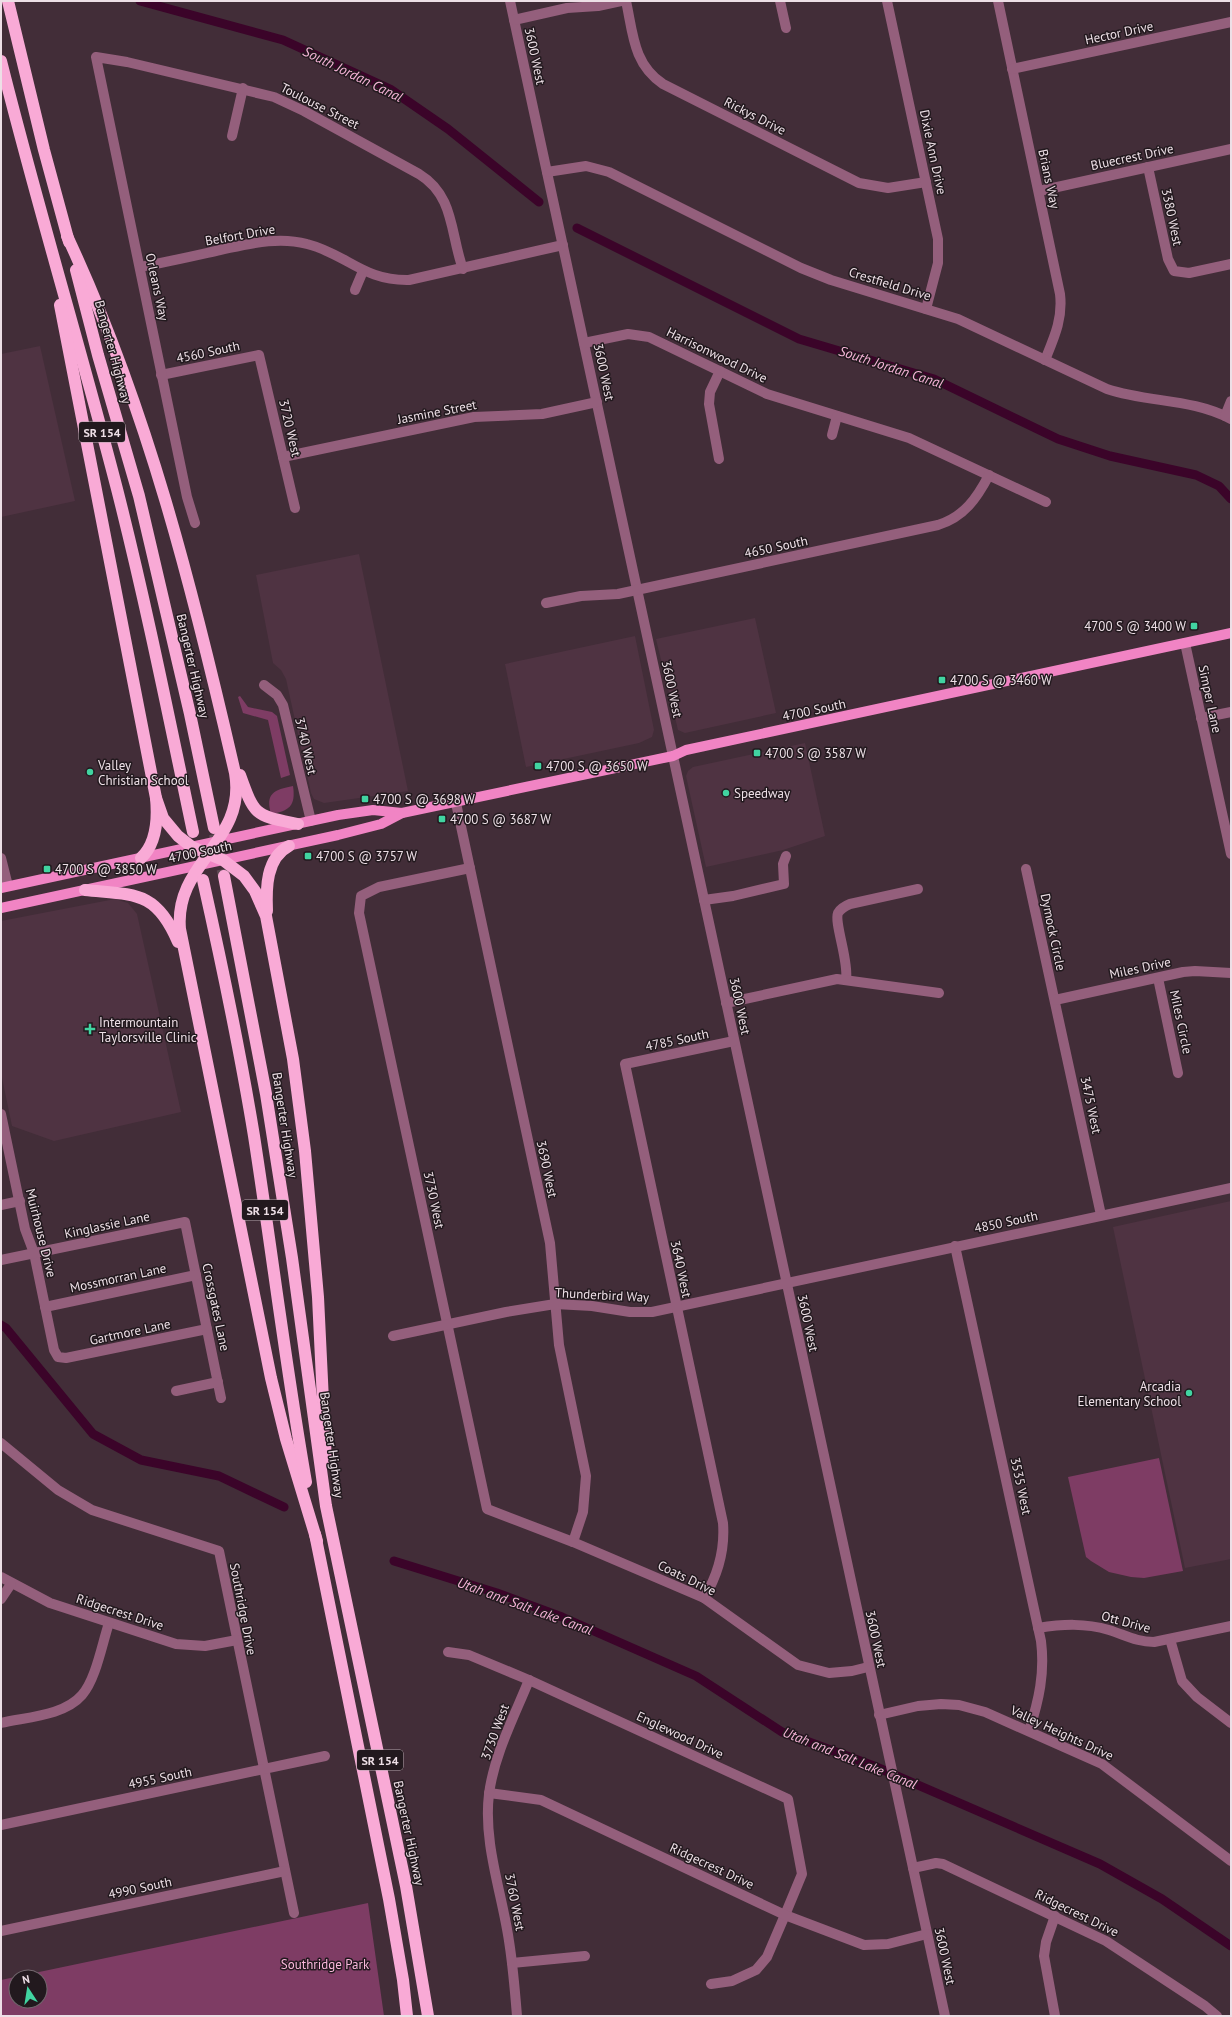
<svg xmlns="http://www.w3.org/2000/svg" width="1232" height="2017" viewBox="0 0 1232 2017" font-family="'PT Sans',sans-serif">
  <rect width="100%" height="100%" fill="#422d38"/>
  <g fill="#4f3342">
    <polygon points="40,346 75,501 1,517 1,354"/>
    <polygon points="359,554 408,791 324,803 314,799 311,793 286,679 281,670 273,663 256,575"/>
    <polygon points="755,618 776,713 685,733 678,730 656,639"/>
    <polygon points="635,636 654,730 652,737 639,743 526,767 505,664"/>
    <polygon points="805,743 825,836 783,850 706,867 686,776 688,771 693,767"/>
    <polygon points="115,899 128,903 137,914 181,1112 54,1141 12,1126 1,1073 1,921"/>
    <polygon points="1231,1201 1231,1559 1185,1568 1113,1227"/>
  </g>
  <g fill="#7e3c64" fill-rule="evenodd">
    <polygon points="240,696 248,707 272,712 277,716 290,775 281,778 268,720 243,713 238,697"/>
    <path d="M293 786C296 806 289 811 271 814 265 793 274 790 293 786Z"/>
    <polygon points="1159,1458 1183,1571 1144,1578 1131,1577 1109,1572 1091,1561 1086,1557 1068,1477"/>
    <path d="M368 1903 384 2016H1V1980ZM16 1977H40V2001H16Z"/>
  </g>
  <g fill="none" stroke-linecap="round" stroke-linejoin="round">
    <g stroke="#3b0429" stroke-width="9">
      <polyline points="140,1 283,40 390,89 448,129 539,202"/>
      <polyline points="577,228 799,339 934,379 1058,439 1110,456 1196,475 1219,486 1231,499"/>
      <polyline points="1,1325 6,1328 93,1434 141,1460 219,1476 284,1507"/>
      <polyline points="394,1561 497,1593 562,1617 696,1676 782,1732 874,1766 1100,1864 1162,1899 1231,1946"/>
    </g>
    <polyline stroke="#5c4852" stroke-width="12" stroke-dasharray="12 6" stroke-linecap="butt" points="215,834 224,876"/>
    <g stroke="#945f7c" stroke-width="10">
      <polyline points="510,1 945,2016"/>
      <path d="M626 1C633 33 633 64 663 84L859 183 888 188 926 182"/>
      <polyline points="780,1 786,28"/>
      <polyline points="887,1 938,239 938,263 926,309"/>
      <path d="M998 1 1060 294C1063 319 1054 338 1045 360"/>
      <polyline points="514,20 567,8 598,6 621,1"/>
      <polyline points="1012,69 1231,22"/>
      <polyline points="232,136 243,88"/>
      <polyline points="1148,167 1168,259 1174,271 1189,273 1231,264"/>
      <path d="M547 172 586 166 609 172 801 268 831 280 958 319 1107 389C1149 403 1191 398 1231 419"/>
      <polyline points="1039,191 1231,149"/>
      <path d="M140 267C167 262 193 256 220 250 249 244 278 236 307 244 347 254 363 281 409 280L563 245"/>
      <polyline points="355,290 363,271"/>
      <polyline points="584,343 628,334 649,337 767,394 909,438 1046,502"/>
      <polyline points="161,375 259,355 295,508"/>
      <polyline points="1225,416 1231,401"/>
      <polyline points="832,435 837,416"/>
      <polyline points="283,457 474,417 542,414 597,402"/>
      <polyline points="719,459 709,404 710,392 720,371"/>
      <path d="M195 523 187 497 96 57 127 62 274 97 304 111 419 174C455 196 450 234 463 269"/>
      <path d="M546 603 581 596 618 594 938 525C964 517 977 498 989 475"/>
      <polyline points="1185,643 1231,854"/>
      <polyline points="264,685 277,695 283,705 311,821"/>
      <polyline points="1201,718 1231,712"/>
      <polyline points="456,803 550,1243 559,1345 586,1476 583,1512 573,1542"/>
      <polyline points="1,858 8,886"/>
      <polyline points="470,868 379,887 361,896 359,913 487,1509 573,1542 704,1598 798,1665 829,1673 852,1671 868,1667"/>
      <polyline points="1026,869 1101,1215"/>
      <polyline points="704,900 733,896 784,884 783,864 786,856"/>
      <polyline points="1158,978 1178,1073"/>
      <path d="M846 979C849 961 834 923 838 913 841 908 845 906 850 904L918 889"/>
      <polyline points="1055,1000 1183,972 1195,971 1231,973"/>
      <polyline points="726,1003 837,979 939,993"/>
      <polyline points="1,1114 25,1229 34,1253 54,1350 58,1357 66,1358 207,1329"/>
      <polyline points="1,1205 20,1201"/>
      <path d="M955 1246 1041 1641C1045 1673 1039 1700 1029 1731"/>
      <polyline points="1,1260 185,1222 221,1398"/>
      <polyline points="45,1307 196,1275"/>
      <polyline points="393,1336 506,1312 555,1304 592,1306 630,1312 652,1312 1231,1188"/>
      <polyline points="176,1391 218,1382"/>
      <polyline points="1,1443 58,1490 92,1510 219,1551 294,1913"/>
      <polyline points="1,1577 50,1603 176,1644 205,1646 237,1640"/>
      <path d="M704 1598C718 1575 725 1550 723 1523L625 1064 734 1041"/>
      <polyline points="1,1599 11,1584"/>
      <path d="M1038 1628C1063 1624 1085 1623 1109 1630 1125 1635 1137 1642 1154 1642L1231 1626"/>
      <polyline points="1170,1639 1182,1681 1197,1697 1231,1723"/>
      <polyline points="448,1652 469,1655 529,1680 788,1799 802,1874 785,1915 767,1957 756,1970 732,1981 711,1984"/>
      <polyline points="879,1715 918,1706 941,1704 959,1705 985,1712 1102,1764 1231,1861"/>
      <path d="M1 1723C26 1717 64 1716 82 1695 96 1679 102 1644 109 1623"/>
      <polyline points="489,1793 541,1800 785,1915 864,1945 888,1944 927,1934"/>
      <polyline points="1,1825 325,1756"/>
      <polyline points="913,1868 936,1863 943,1864 1106,1941 1205,2006 1217,2016"/>
      <polyline points="1055,1916 1046,1942 1044,1956 1055,2016"/>
      <polyline points="1,1931 285,1871"/>
      <polyline points="512,1963 585,1956"/>
      <path d="M517 2016C515 1991 513 1966 509 1941 502 1893 483 1843 489 1794 494 1755 514 1717 529 1680"/>
    </g>
    <g stroke="#f184c4" stroke-width="10">
      <polyline points="1,888 338,815 373,810 402,813"/>
      <polyline points="1,908 338,835 381,824 402,813 673,756 686,750 1231,633"/>
    </g>
    <g stroke="#f9aad6" stroke-width="12">
      <polyline points="8,1 44,150 69,242"/>
      <path d="M1 61C37 205 80 346 117 489 146 603 169 718 193 832"/>
      <path d="M67 236C147 407 193 590 235 773 247 842 174 862 180 929L271 1378 286 1439 317 1541"/>
      <polyline points="76,270 98,355 139,496 190,714 214,828"/>
      <path d="M60 305 156 798C158 819 157 843 141 858"/>
      <path d="M240 775C255 817 255 815 298 824"/>
      <polyline points="156,798 163,818 178,836 192,847 223,860 244,876 255,891 266,916 293,1059 305,1151 318,1297 326,1463"/>
      <polyline points="224,876 266,1094 292,1258 326,1506 406,1886 428,2016"/>
      <path d="M203 880C222 965 240 1050 254 1136 272 1252 286 1368 306 1482"/>
      <path d="M85 890C134 895 156 890 178 942"/>
      <path d="M267 911C266 888 266 858 289 846"/>
      <polyline points="315,1534 389,1899 403,1980 407,2016"/>
    </g>
  </g>
  <g fill="#41d4a1" stroke="#22191e" stroke-width="1.5">
    <rect x="1190" y="622" width="8" height="8" rx="2"/>
    <rect x="938" y="676" width="8" height="8" rx="2"/>
    <rect x="753" y="749" width="8" height="8" rx="2"/>
    <rect x="534" y="762" width="8" height="8" rx="2"/>
    <circle cx="90" cy="772" r="4"/>
    <circle cx="726" cy="793" r="4"/>
    <rect x="361" y="795" width="8" height="8" rx="2"/>
    <rect x="438" y="815" width="8" height="8" rx="2"/>
    <rect x="304" y="852" width="8" height="8" rx="2"/>
    <rect x="43" y="865" width="8" height="8" rx="2"/>
    <path d="M88 1023h4v4h4v4h-4v4h-4v-4h-4v-4h4z"/>
    <circle cx="1189" cy="1393" r="4"/>
  </g>
  <g text-anchor="middle" dominant-baseline="central" stroke-width="3" stroke-linejoin="round" paint-order="stroke">
    <g fill="#22191e" stroke="#b0a4aa" stroke-width="1">
      <rect x="79" y="422" width="46" height="20" rx="3"/>
      <rect x="242" y="1200" width="46" height="20" rx="3"/>
      <rect x="357" y="1750" width="46" height="20" rx="3"/>
    </g>
    <g font-size="12" font-weight="bold" fill="#eddfe6">
      <text x="102" y="432">SR 154</text>
      <text x="265" y="1210">SR 154</text>
      <text x="380" y="1760">SR 154</text>
    </g>
    <g font-size="13" fill="#eddfe6" stroke="#22191e">
      <text transform="translate(1119 33) rotate(-12)">Hector Drive</text>
      <text transform="translate(535 56) rotate(78)">3600 West</text>
      <text transform="translate(320 106) rotate(27)">Toulouse Street</text>
      <text transform="translate(755 116) rotate(27)">Rickys Drive</text>
      <text transform="translate(933 152) rotate(78)">Dixie Ann Drive</text>
      <text transform="translate(1132 157) rotate(-12)">Bluecrest Drive</text>
      <text transform="translate(1049 179) rotate(78)">Brians Way</text>
      <text transform="translate(1172 217) rotate(78)">3380 West</text>
      <text transform="translate(240 235) rotate(-10)">Belfort Drive</text>
      <text transform="translate(890 284) rotate(17)">Crestfield Drive</text>
      <text transform="translate(157 287) rotate(78)">Orleans Way</text>
      <text transform="translate(113 352) rotate(75)">Bangerter Highway</text>
      <text transform="translate(208 352) rotate(-12)">4560 South</text>
      <text transform="translate(717 355) rotate(26)">Harrisonwood Drive</text>
      <text transform="translate(604 372) rotate(78)">3600 West</text>
      <text transform="translate(437 412) rotate(-11)">Jasmine Street</text>
      <text transform="translate(290 428) rotate(77)">3720 West</text>
      <text transform="translate(776 547) rotate(-12)">4650 South</text>
      <text transform="translate(193 666) rotate(77)">Bangerter Highway</text>
      <text transform="translate(672 689) rotate(78)">3600 West</text>
      <text transform="translate(1210 699) rotate(78)">Simper Lane</text>
      <text transform="translate(814 710) rotate(-12)">4700 South</text>
      <text transform="translate(306 746) rotate(77)">3740 West</text>
      <text transform="translate(200 852) rotate(-12)">4700 South</text>
      <text transform="translate(1053 932) rotate(78)">Dymock Circle</text>
      <text transform="translate(1140 968) rotate(-12)">Miles Drive</text>
      <text transform="translate(740 1006) rotate(78)">3600 West</text>
      <text transform="translate(1181 1022) rotate(78)">Miles Circle</text>
      <text transform="translate(677 1040) rotate(-12)">4785 South</text>
      <text transform="translate(1091 1105) rotate(78)">3475 West</text>
      <text transform="translate(285 1125) rotate(81)">Bangerter Highway</text>
      <text transform="translate(547 1169) rotate(78)">3690 West</text>
      <text transform="translate(434 1200) rotate(78)">3730 West</text>
      <text transform="translate(1006 1222) rotate(-12)">4850 South</text>
      <text transform="translate(107 1225) rotate(-12)">Kinglassie Lane</text>
      <text transform="translate(41 1233) rotate(76)">Muirhouse Drive</text>
      <text transform="translate(681 1269) rotate(78)">3640 West</text>
      <text transform="translate(118 1278) rotate(-12)">Mossmorran Lane</text>
      <text transform="translate(602 1295) rotate(3)">Thunderbird Way</text>
      <text transform="translate(216 1307) rotate(78)">Crossgates Lane</text>
      <text transform="translate(808 1323) rotate(78)">3600 West</text>
      <text transform="translate(130 1332) rotate(-12)">Gartmore Lane</text>
      <text transform="translate(332 1445) rotate(82)">Bangerter Highway</text>
      <text transform="translate(1021 1486) rotate(78)">3535 West</text>
      <text transform="translate(687 1578) rotate(26)">Coats Drive</text>
      <text transform="translate(243 1609) rotate(79)">Southridge Drive</text>
      <text transform="translate(120 1612) rotate(18)">Ridgecrest Drive</text>
      <text transform="translate(1126 1622) rotate(15)">Ott Drive</text>
      <text transform="translate(876 1639) rotate(78)">3600 West</text>
      <text transform="translate(495 1732) rotate(-70)">3730 West</text>
      <text transform="translate(1062 1733) rotate(25)">Valley Heights Drive</text>
      <text transform="translate(680 1735) rotate(25)">Englewood Drive</text>
      <text transform="translate(160 1778) rotate(-12)">4955 South</text>
      <text transform="translate(409 1833) rotate(78)">Bangerter Highway</text>
      <text transform="translate(712 1866) rotate(25)">Ridgecrest Drive</text>
      <text transform="translate(140 1888) rotate(-12)">4990 South</text>
      <text transform="translate(515 1902) rotate(79)">3760 West</text>
      <text transform="translate(1077 1913) rotate(26)">Ridgecrest Drive</text>
      <text transform="translate(945 1956) rotate(78)">3600 West</text>
    </g>
    <g font-size="13" fill="#eddfe6" stroke="#22191e" text-anchor="start">
      <text x="1186" y="626" text-anchor="end">4700 S @ 3400 W</text>
      <text x="950" y="680">4700 S @ 3460 W</text>
      <text x="765" y="753">4700 S @ 3587 W</text>
      <text x="98" y="765">Valley<tspan x="98" dy="15">Christian School</tspan></text>
      <text x="546" y="766">4700 S @ 3650 W</text>
      <text x="734" y="793">Speedway</text>
      <text x="373" y="799">4700 S @ 3698 W</text>
      <text x="450" y="819">4700 S @ 3687 W</text>
      <text x="316" y="856">4700 S @ 3757 W</text>
      <text x="55" y="869">4700 S @ 3850 W</text>
      <text x="99" y="1022">Intermountain<tspan x="99" dy="15">Taylorsville Clinic</tspan></text>
      <text x="1181" y="1386" text-anchor="end">Arcadia<tspan x="1181" dy="15">Elementary School</tspan></text>
    </g>
    <g font-size="13" fill="#f9b7db" stroke="#22191e">
      <text x="325" y="1964">Southridge Park</text>
    </g>
    <g font-size="14" font-style="italic" fill="#f5b3d7" stroke="#22191e">
      <text transform="translate(353 74) rotate(26)">South Jordan Canal</text>
      <text transform="translate(891 367) rotate(18)">South Jordan Canal</text>
      <text transform="translate(525 1606) rotate(20)">Utah and Salt Lake Canal</text>
      <text transform="translate(850 1758) rotate(22)">Utah and Salt Lake Canal</text>
    </g>
  </g>
  <rect width="1232" height="2017" fill="none" stroke="#eddfe6" stroke-width="4"/>
  <g transform="translate(28 1989) rotate(348)"><circle r="19" fill="#22191e" stroke="#73686e"/>
  <path d="M0-3L7 15L0 10L-7 15Z" fill="#41d4a1"/>
  <text y="-6" font-size="11" font-weight="bold" text-anchor="middle" fill="#eddfe6">N</text>
  </g>
</svg>
